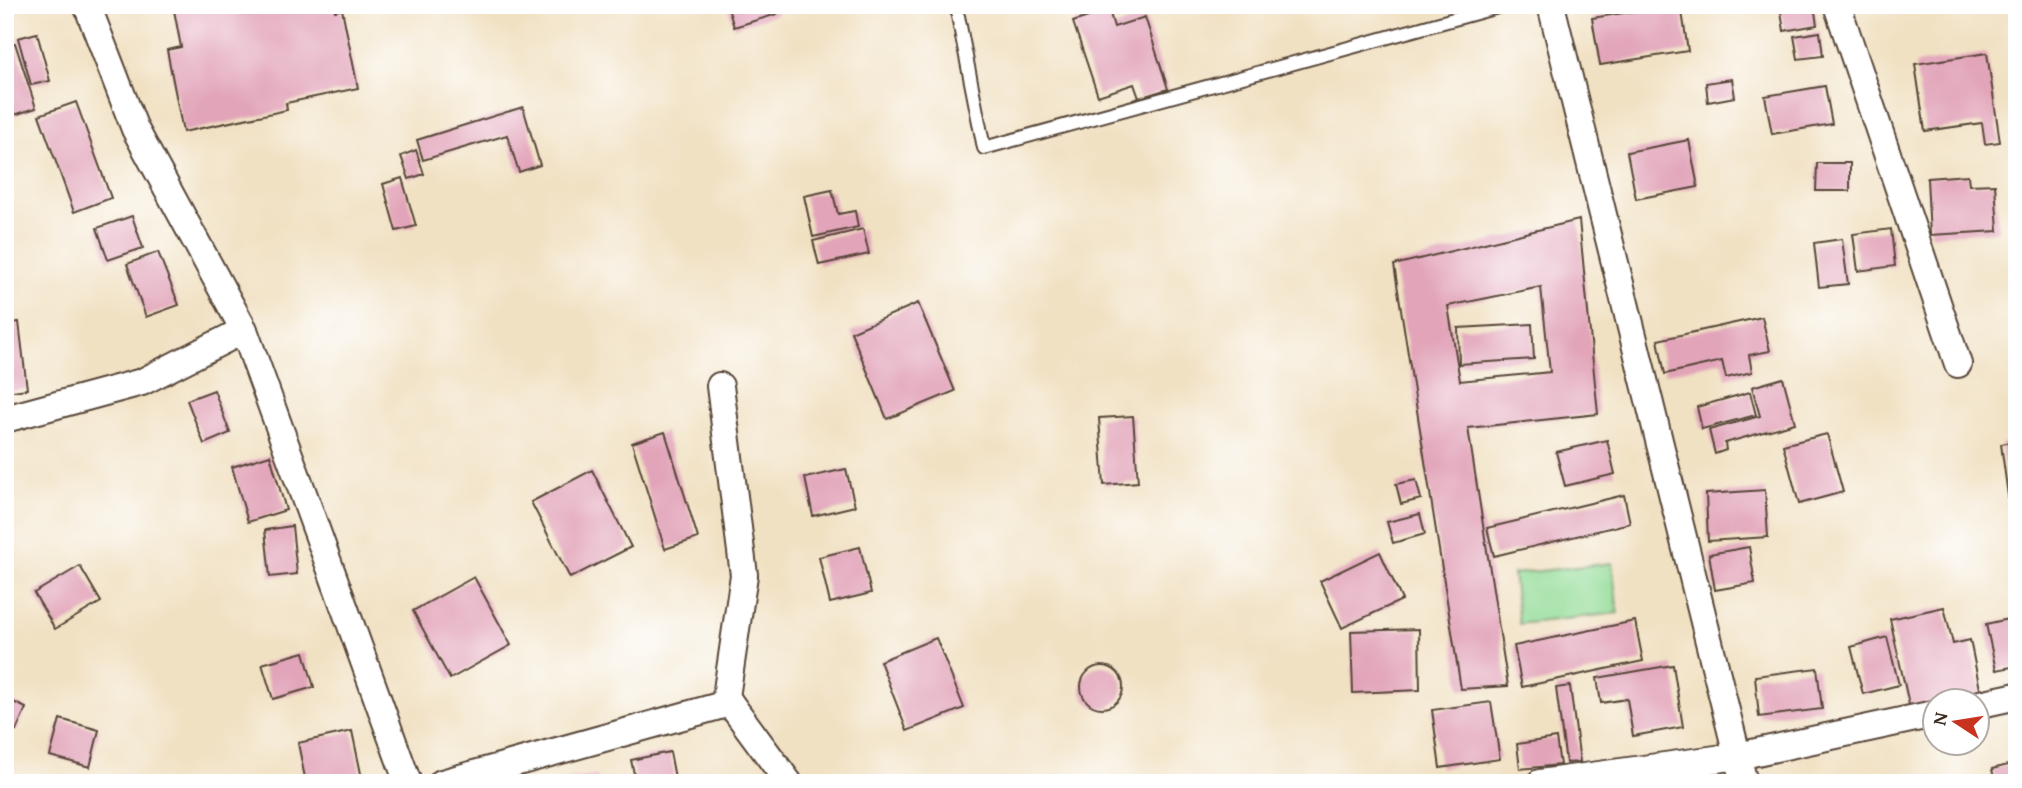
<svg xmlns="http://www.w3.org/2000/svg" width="2022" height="788" viewBox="0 0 2022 788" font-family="'Gentium Book Plus',serif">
  <rect width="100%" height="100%" fill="#fff"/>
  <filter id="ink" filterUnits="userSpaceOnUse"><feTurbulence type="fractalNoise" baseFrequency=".0143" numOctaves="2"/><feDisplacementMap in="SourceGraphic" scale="14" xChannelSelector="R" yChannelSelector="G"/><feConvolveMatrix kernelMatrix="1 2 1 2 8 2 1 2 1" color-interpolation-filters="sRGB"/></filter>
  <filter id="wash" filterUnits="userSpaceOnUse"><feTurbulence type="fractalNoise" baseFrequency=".00686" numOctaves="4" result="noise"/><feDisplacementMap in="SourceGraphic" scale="28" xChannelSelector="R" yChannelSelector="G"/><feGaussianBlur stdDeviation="1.57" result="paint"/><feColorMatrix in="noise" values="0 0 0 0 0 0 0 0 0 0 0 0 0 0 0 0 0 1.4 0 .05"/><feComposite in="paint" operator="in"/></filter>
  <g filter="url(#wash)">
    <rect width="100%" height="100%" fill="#f1e1c3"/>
    <polygon fill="#92db96" stroke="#66825a" stroke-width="2" points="1612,563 1618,613 1519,624 1513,574"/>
    <g id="blocks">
      <g fill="#e2a4b9" fill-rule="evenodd">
        <polygon points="173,5 334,5 335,11 342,9 358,88 286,103 287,110 183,132 167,50 181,47"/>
        <polygon points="727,5 775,5 777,14 734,27"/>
        <polygon points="1673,5 1681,5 1688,51 1600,65 1592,18"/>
        <polygon points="1780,5 1814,5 1817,25 1784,31"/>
        <polygon points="1109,10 1114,27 1145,17 1168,89 1139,98 1134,84 1098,96 1073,22"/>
        <polygon points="1820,32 1823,56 1798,59 1794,36"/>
        <polygon points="37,33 50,81 31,85 18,38"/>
        <polygon points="15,43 36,108 5,118 5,46"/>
        <polygon points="1987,53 2000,142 1985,144 1982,123 1925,131 1915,64"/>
        <polygon points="1732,79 1735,97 1708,102 1706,83"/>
        <polygon points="1825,86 1832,124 1772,134 1765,96"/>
        <polygon points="76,102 111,198 74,212 39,115"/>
        <polygon points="523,107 540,165 519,172 507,135 423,160 417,140"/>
        <polygon points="1689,140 1698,187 1636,199 1627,152"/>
        <polygon points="416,150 424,174 409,179 401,156"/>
        <polygon points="1817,163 1850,163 1850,191 1816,191"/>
        <polygon points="1968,175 1969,185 1995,184 1998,231 1930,235 1927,178"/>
        <polygon points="402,178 416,226 396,231 383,184"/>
        <polygon points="832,190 838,214 855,211 858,227 813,237 804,196"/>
        <polygon points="132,216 143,248 108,260 97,228"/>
        <path d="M1579 220 1598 414 1468 428 1508 686 1461 689 1394 265ZM1541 287 1550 372 1460 381 1448 306Z"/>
        <polygon points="863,229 869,254 819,265 813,241"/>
        <polygon points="1891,229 1895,266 1858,271 1853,234"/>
        <polygon points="1842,239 1848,284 1819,287 1814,243"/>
        <polygon points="158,252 179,305 146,317 127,264"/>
        <polygon points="918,303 955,391 887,419 851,332"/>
        <polygon points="1762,317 1770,351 1749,355 1752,372 1726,378 1722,361 1665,374 1658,340"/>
        <polygon points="19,322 27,389 5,392 5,324"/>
        <polygon points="1532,324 1534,359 1459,364 1458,328"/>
        <polygon points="1783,378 1795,423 1725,443 1726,450 1715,454 1709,430 1760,416 1752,387"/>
        <polygon points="214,390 230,433 204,444 187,400"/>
        <polygon points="1750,392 1756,415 1702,429 1697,407"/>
        <polygon points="1133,416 1138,482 1104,485 1099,418"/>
        <polygon points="665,432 698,538 665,549 632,443"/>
        <polygon points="1827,434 1843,492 1799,504 1783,445"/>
        <polygon points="1607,440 1615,474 1565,486 1556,452"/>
        <polygon points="2017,441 2017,547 2015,547 2001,444"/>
        <polygon points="270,455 286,510 248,522 232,467"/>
        <polygon points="846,469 855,506 813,516 805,478"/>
        <polygon points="592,470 631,547 570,578 531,502"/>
        <polygon points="1416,480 1421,499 1401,504 1396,484"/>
        <polygon points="1765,490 1768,537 1708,541 1706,494"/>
        <polygon points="1624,495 1630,523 1494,556 1487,528"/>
        <polygon points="1420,514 1425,534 1393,543 1387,522"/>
        <polygon points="292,526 297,574 270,577 265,530"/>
        <polygon points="860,547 871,593 830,603 819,557"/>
        <polygon points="1749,547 1755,583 1715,590 1709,554"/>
        <polygon points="1380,552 1402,600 1342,628 1320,581"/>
        <polygon points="80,566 101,602 55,629 34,593"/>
        <polygon points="474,577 511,645 450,679 413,611"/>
        <polygon points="1944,607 1953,644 1970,640 1981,694 1950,700 1934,700 1934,704 1910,709 1890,619"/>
        <polygon points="2017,617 2017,666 1996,670 1986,624"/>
        <polygon points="1635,621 1643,661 1522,687 1514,646"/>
        <polygon points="1419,629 1420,690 1353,693 1351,631"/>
        <polygon points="1887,637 1899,685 1863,694 1851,647"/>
        <polygon points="936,638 964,708 907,731 880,661"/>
        <polygon points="304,652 314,687 273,699 262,664"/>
        <polygon points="1673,665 1683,727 1633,736 1627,699 1601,703 1597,678"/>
        <circle cx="1102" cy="687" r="21"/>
        <polygon points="1817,668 1822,709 1759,717 1755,676"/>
        <polygon points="1570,686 1580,762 1566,763 1556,688"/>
        <polygon points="5,698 26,708 16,731 5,726"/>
        <polygon points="1491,702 1500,759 1440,768 1432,710"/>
        <polygon points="60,719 99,730 90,767 50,756"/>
        <polygon points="352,731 363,783 336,783 335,779 306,783 298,743"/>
        <polygon points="1556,738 1560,765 1520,769 1517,744"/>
        <polygon points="670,752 676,783 636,783 631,760"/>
        <polygon points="2016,763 2017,783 1995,783 1992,769"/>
        <polygon points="597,776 598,783 566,783 566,780"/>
      </g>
    </g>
  </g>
  <g filter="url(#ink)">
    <use href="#blocks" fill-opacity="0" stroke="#564537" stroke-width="2"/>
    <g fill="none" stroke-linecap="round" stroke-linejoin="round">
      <g stroke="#564537" stroke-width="16">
        <polyline id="lane" points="958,16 984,148 1505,5"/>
      </g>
      <g stroke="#564537" stroke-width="30">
        <g id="street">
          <polyline points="87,5 135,129 244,330 408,783"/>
          <polyline points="1551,5 1744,783"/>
          <polyline points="1837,5 1958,364"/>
          <polyline points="720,386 744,575 726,697 730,703"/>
          <polyline points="5,419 142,382 244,330"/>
          <polyline points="1976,705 2017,696"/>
          <polyline points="442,783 730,703 789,783"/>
          <polyline points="1540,783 1738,756 1934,714"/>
        </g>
      </g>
      <use href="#lane" stroke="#fff" stroke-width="12"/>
      <use href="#street" stroke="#fff" stroke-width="26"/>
    </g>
  </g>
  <rect width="2022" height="788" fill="none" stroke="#fff" stroke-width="28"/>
  <g transform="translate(1956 722) rotate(282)"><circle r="33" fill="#ffffff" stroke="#b1aaa5" stroke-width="2"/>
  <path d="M0-5L12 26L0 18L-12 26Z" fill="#c8321e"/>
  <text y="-10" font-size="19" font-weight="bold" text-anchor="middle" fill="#3b2a1e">N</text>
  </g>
</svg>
